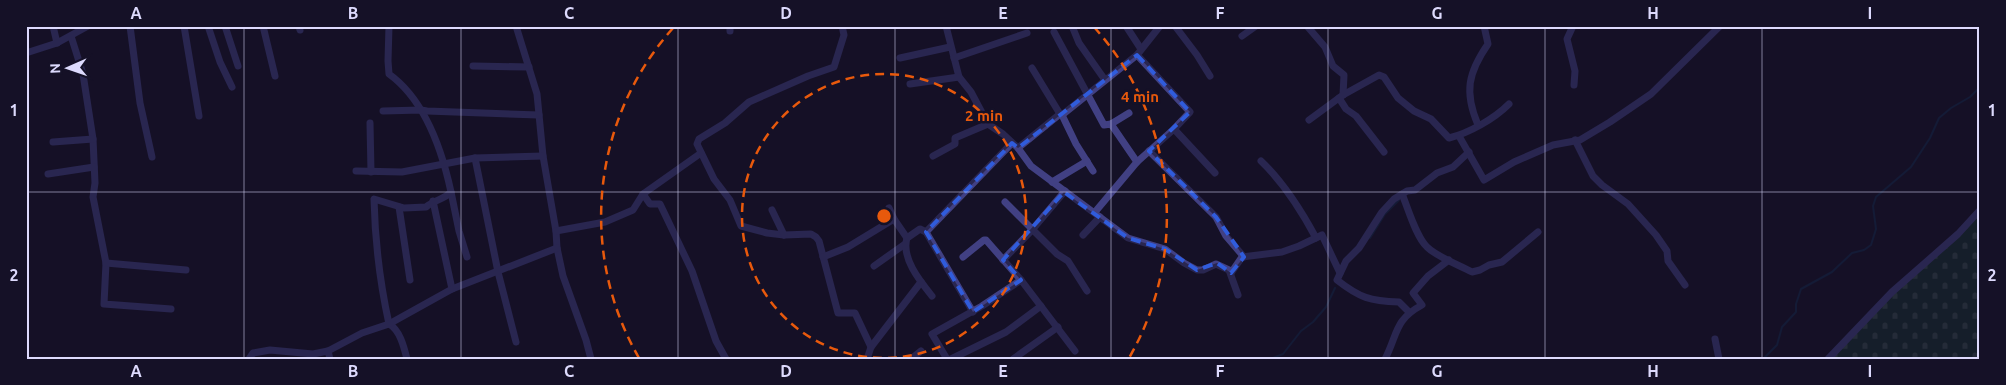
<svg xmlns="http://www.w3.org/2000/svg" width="2006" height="385" viewBox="0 0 2006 385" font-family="Ubuntu,sans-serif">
  <defs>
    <pattern id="cemetery-stones" width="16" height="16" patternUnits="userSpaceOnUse" patternTransform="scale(1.25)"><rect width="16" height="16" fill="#15302f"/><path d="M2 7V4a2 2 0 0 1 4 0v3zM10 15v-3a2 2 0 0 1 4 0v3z" fill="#374d4e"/></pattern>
  </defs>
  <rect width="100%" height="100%" fill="#151127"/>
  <polygon fill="url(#cemetery-stones)" points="1980,210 1980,359 1828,359"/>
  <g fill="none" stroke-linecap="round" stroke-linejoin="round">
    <g stroke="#12284a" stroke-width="2">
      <polyline points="1370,238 1385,214 1399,200"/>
      <polyline points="1270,359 1283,354 1301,331 1313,322 1326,307 1335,288"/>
      <polyline points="1763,359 1777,345 1782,327 1796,312 1796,304 1801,289 1832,272 1852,253 1864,250 1871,245 1876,229 1873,206 1876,197 1911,167 1930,138 1939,118 1951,108 1970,97 1980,87"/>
    </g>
    <g stroke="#414083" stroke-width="7">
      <polyline points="53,26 57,43"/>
      <polyline points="130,26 140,103 152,157"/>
      <polyline points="184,26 199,116"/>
      <polyline points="208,26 220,62 232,87"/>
      <polyline points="225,26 238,66"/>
      <polyline points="263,26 275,76"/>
      <polyline points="299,26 300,30"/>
      <path d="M389 26 388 61 389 74C425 100 442 150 451 192 445 199 434 200 426 207L404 208 374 199C375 241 380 283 389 324 400 330 404 347 407 359"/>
      <polyline points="516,26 537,94 543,156 556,231 557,248 563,276 586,340 591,359"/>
      <polyline points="730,26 730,31"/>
      <polyline points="842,26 844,35 834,67 808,76 749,102 725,123 699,139 697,144 714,179 730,200 741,226 767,233 784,235 811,234 816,237 819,241 838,313 855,313 871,347"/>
      <polyline points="946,26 959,77 971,92 988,124 1003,134 1018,148 1031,166 1128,238 1165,249 1184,263 1197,270 1203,270 1216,264 1229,270 1238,295"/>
      <polyline points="1072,26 1079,43 1105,80"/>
      <polyline points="1126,26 1141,49"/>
      <polyline points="1175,26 1197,55 1210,76"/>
      <polyline points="1307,26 1325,47 1333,66 1344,75 1343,95"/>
      <polyline points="1573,26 1567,39 1575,71 1574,85"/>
      <polyline points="1054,32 1104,125 1111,124 1137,162"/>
      <polyline points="71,36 83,74 93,139 95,183 93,197 106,263 104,304 171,309"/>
      <polyline points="1242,36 1256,26"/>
      <polyline points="26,53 57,43 88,26"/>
      <polyline points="900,58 950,47"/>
      <polyline points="954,58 1027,33"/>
      <polyline points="473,66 529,67"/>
      <polyline points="1032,68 1060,114"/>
      <polyline points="910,84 959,77"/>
      <polyline points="1339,98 1346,109 1356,116 1384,152"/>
      <polyline points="383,111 421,110 427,111 539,115"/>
      <polyline points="1062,115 1076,144 1093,171"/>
      <path d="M1309 120 1343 95 1379 75 1384 77 1398 98 1414 111 1431 119 1449 138C1469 133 1494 119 1509 104"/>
      <polyline points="370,123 371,172"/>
      <polyline points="1111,124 1129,113"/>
      <path d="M1478 125C1464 92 1468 73 1488 44L1484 26"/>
      <polyline points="1174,129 1215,173"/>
      <polyline points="1459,136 1484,180 1514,162 1553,145 1580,140 1610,122 1651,94 1720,26"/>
      <polyline points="1575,140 1593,176 1602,185 1628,204 1656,235 1667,251 1668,261 1685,285"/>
      <polyline points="53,142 93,139"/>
      <polyline points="1018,148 1060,114 1062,115 1137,55 1160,26"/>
      <polyline points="1149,151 1216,217 1226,236 1244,257"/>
      <polyline points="933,156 955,144 955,138 988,124"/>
      <polyline points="475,158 498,272 516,342"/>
      <path d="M1261 161C1284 183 1301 210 1316 238"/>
      <polyline points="356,171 402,172 475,158 543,156"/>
      <polyline points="48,174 94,167"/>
      <polyline points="1052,182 1087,161"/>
      <polyline points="451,192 459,231 467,257"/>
      <polyline points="643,194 650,204 660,204 692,271 716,341 726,359"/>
      <path d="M1402 194C1408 208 1416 237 1427 247 1437 257 1459 265 1472 272L1480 270 1489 265 1502 262 1538 232"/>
      <polyline points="433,201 452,289"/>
      <polyline points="1005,202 1057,254 1068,261 1087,291"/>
      <polyline points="399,207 410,280"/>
      <polyline points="889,208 894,219 907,238"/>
      <polyline points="772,210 784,235"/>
      <polyline points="1095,212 1137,162 1174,129 1190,112 1137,55"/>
      <polyline points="556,231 605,222 633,210 643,194 701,153"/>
      <polyline points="926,232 1012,143"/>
      <polyline points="1083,235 1100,217"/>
      <polyline points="823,257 848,247 894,219"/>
      <polyline points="963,257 984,240 986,240 1021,280 1075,351"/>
      <polyline points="1003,260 1032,230 1065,191"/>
      <polyline points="106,263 186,270"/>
      <polyline points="874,266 905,244"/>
      <polyline points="1231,273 1242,257 1282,252 1299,246 1322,235 1340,273"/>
      <path d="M932 296C920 281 901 258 907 238L920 229 926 232 973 312"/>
      <path d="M1409 312 1399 302C1370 301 1360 298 1337 280L1346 261 1359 248 1382 212 1394 199 1407 191 1415 190 1437 173 1453 167 1469 152"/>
      <polyline points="1715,339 1719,359"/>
      <polyline points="328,351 330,359"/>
      <polyline points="249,359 253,353 270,350 313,354 328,351 362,333 389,324 452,289 557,248"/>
      <polyline points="867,359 871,347 921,282"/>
      <polyline points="911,359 921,351"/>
      <polyline points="947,359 932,334 982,306 1021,280"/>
      <polyline points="951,359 1006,332 1041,306"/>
      <polyline points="1013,359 1058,327"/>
      <path d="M1385 359C1398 334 1394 320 1422 305L1413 293 1428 276 1449 260"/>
      <polyline points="1828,359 1892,292 1958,234 1980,210"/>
    </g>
  </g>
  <path d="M0 0H2006V385H0ZM1137 55 1190 112 1149 151 1216 217 1244 257 1231 273 1217 263 1197 270 1165 249 1128 238 1064 192 1003 260 1021 280 973 312 926 232 1012 143 1018 148Z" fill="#151127" fill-opacity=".55" fill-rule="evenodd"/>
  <path fill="none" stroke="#305cdc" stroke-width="4" stroke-dasharray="10 6" stroke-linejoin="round" d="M1137 55 1190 112 1149 151 1216 217 1244 257 1231 273 1217 263 1197 270 1165 249 1128 238 1064 192 1003 260 1021 280 973 312 926 232 1012 143 1018 148Z"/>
  <path fill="none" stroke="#dddafd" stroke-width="1" stroke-opacity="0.55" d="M244 26V359M461 26V359M678 26V359M895 26V359M1111 26V359M1328 26V359M1545 26V359M1762 26V359M26 192H1980"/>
  <g fill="none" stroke="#e8590c" stroke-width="2.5" stroke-dasharray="9 6">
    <circle cx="884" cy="216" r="142"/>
    <path d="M639 358A283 283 0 0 1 674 27M1094 27A283 283 0 0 1 1129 358"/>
  </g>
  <circle cx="884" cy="216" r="8" fill="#e8590c" stroke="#151127" stroke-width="2.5"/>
  <g font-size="15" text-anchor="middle" font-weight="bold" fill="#e8590c" stroke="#151127" stroke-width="5" stroke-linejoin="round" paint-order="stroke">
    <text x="1140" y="102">4 min</text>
    <text x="984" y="121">2 min</text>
  </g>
  <rect width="2006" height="385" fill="none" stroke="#151127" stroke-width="55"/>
  <g transform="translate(68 68) rotate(268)" stroke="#151127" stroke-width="4" paint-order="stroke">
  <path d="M0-4L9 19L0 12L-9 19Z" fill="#dddafd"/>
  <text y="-8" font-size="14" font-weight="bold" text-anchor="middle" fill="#dddafd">N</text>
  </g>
  <rect x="28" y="28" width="1950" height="330" fill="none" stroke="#dddafd" stroke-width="2"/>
  <g font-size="16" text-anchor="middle" font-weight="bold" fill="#dddafd">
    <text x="136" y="19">A</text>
    <text x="353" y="19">B</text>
    <text x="569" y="19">C</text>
    <text x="786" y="19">D</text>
    <text x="1003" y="19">E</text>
    <text x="1220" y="19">F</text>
    <text x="1437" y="19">G</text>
    <text x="1653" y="19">H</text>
    <text x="1870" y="19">I</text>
    <text x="14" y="116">1</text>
    <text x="1992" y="116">1</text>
    <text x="14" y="281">2</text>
    <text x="1992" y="281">2</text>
    <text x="136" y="377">A</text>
    <text x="353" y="377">B</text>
    <text x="569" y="377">C</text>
    <text x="786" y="377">D</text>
    <text x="1003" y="377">E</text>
    <text x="1220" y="377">F</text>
    <text x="1437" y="377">G</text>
    <text x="1653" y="377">H</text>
    <text x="1870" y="377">I</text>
  </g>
</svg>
